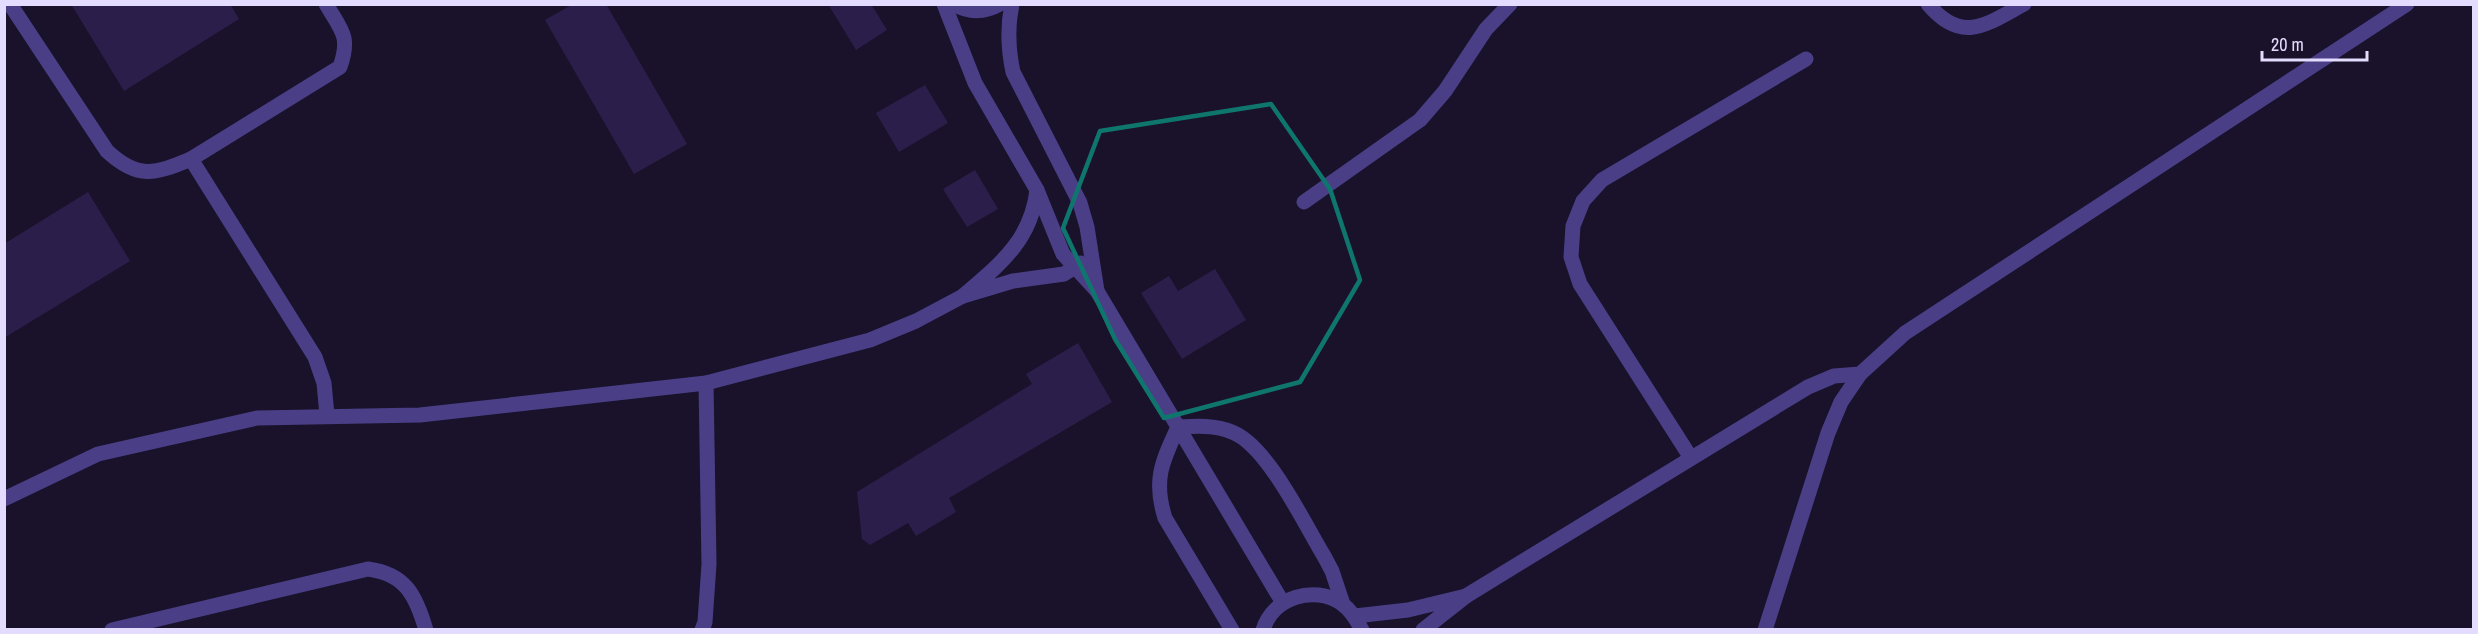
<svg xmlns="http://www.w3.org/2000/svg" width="2478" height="634" viewBox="0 0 2478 634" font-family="'Archivo Narrow',sans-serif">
  <rect width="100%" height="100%" fill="#19122a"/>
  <g fill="#2c1e4a">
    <polygon points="71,4 230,4 239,19 124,91"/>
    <polygon points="573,4 606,4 687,144 634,174 545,20"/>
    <polygon points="828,4 871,4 887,30 856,50"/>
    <polygon points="925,85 948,123 899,152 876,113"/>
    <polygon points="975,170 998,209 967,227 943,189"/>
    <polygon points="88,192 130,261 4,338 4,244"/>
    <polygon points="1215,269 1246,320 1182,359 1141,293 1169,276 1178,291"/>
    <polygon points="1078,343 1112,402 949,498 956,512 916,536 908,523 870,545 862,539 857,492 1032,384 1026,374"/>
  </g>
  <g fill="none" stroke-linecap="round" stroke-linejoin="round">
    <g stroke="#4a3f87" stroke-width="15">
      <path d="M10 4 107 151C138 180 155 174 191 159L315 357 324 383 327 415"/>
      <path d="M944 4 975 83 1037 190 1063 254 1097 291 1087 227 1080 203 1013 72C1008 49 1007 28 1012 4"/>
      <path d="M954 4C969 13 984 13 1000 4"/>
      <path d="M1928 4C1962 45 1987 24 2024 4"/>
      <path d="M191 159 340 67C351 36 341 30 326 4"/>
      <path d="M1037 190C1031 241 999 265 963 296L1013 281 1064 274 1081 263"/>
      <polyline points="1304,202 1420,120 1445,91 1486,29 1510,4"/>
      <polyline points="1097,291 1283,603"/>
      <polyline points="1691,458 1580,284 1571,257 1573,226 1583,201 1602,180 1806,59"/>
      <polyline points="4,499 98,454 257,418 420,415 706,383 870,340 916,321 963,296"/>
      <polyline points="1466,596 1808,387 1834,376 1860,374 1905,333 2407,4"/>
      <polyline points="1355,616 1408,610 1466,596 1423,630"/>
      <path d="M112 630 368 569C406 574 416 596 426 630"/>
      <polyline points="702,630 705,622 709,564 706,383"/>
      <path d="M1232 630 1165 518C1153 480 1162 462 1178 427 1197 426 1215 425 1232 432 1267 445 1304 523 1324 556L1332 571 1343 604"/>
      <polyline points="1765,630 1828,433 1841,402 1860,374"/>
    </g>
    <path stroke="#4a3f87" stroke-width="15" d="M1263 630C1273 597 1314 585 1341 603 1351 610 1356 619 1362 630"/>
  </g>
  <path fill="none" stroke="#0f766e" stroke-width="4.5" stroke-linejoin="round" d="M1271 104 1330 189 1360 280 1300 382 1164 418 1115 339 1063 228 1100 131Z"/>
  <rect width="2478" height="634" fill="none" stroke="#e4dcfe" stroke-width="12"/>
  <path d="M2262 51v9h105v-9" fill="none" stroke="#e4dcfe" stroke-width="3"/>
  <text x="2271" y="51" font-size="18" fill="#e4dcfe" stroke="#19122a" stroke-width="4.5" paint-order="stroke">20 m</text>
</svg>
